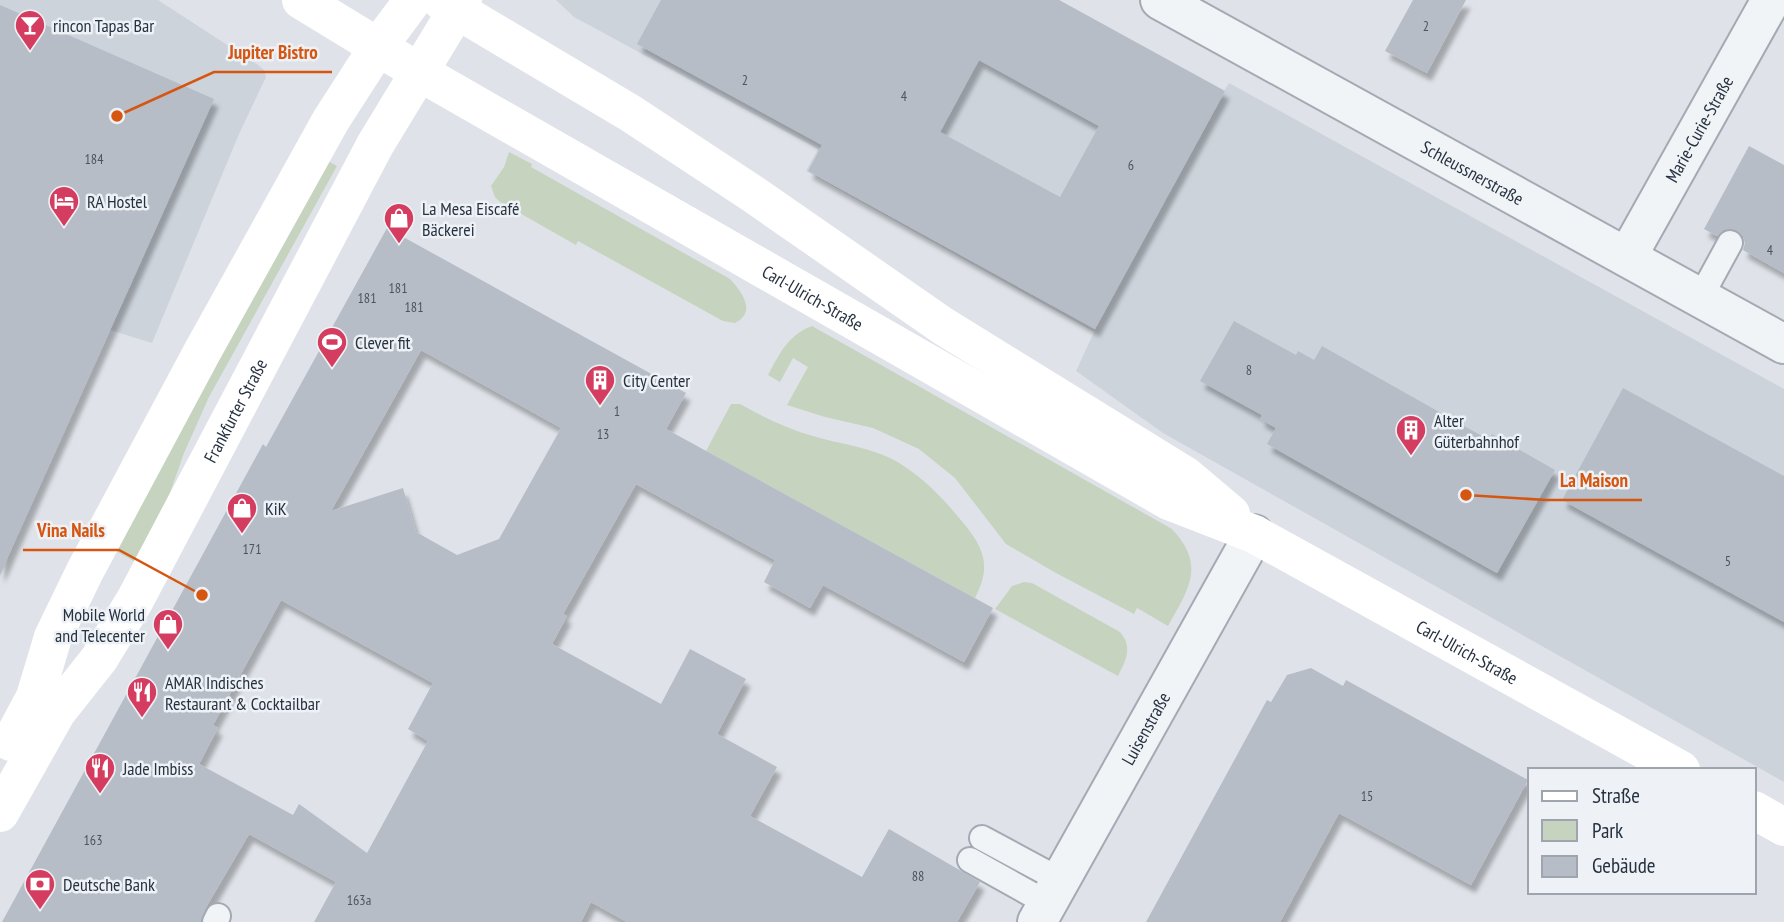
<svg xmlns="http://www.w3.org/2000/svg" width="1784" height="922" viewBox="0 0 1784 922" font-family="'PT Sans Narrow',sans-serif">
  <defs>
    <filter id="shadow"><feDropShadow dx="4.5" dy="8" stdDeviation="2" flood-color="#0004"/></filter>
  </defs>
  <rect width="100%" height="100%" fill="#dfe3e9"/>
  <g fill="#ccd3db">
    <polygon points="0,0 158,0 258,65 264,70 266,77 239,134 152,343 110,330 0,577"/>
    <polygon points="556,0 1059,0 1224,91 1229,83 1784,389 1784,782 1163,433 1076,371 1094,332 806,171 818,149 574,17"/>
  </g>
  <g fill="#c6d3bf">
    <path d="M509 152 532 164 531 167 730 279C742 292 757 312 735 323L723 321 578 241 576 245 500 202 495 197 491 186 504 167Z"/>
    <polygon points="328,161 337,166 209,397 184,453 165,507 139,564 114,550"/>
    <path d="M812 326 1172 529C1206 565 1189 589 1168 626L1137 608 1134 614 1056 573 1006 544 955 478 919 449 873 428 825 417 787 405 808 367 793 358 780 382 768 375C780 353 788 335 812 326Z"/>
    <path d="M731 404H740C763 417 787 429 813 436 839 444 865 446 890 458 921 474 943 498 965 525 985 550 991 567 975 598L706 451Z"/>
    <path d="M1024 582 1032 583 1120 632C1133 647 1126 660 1118 676L995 609 1012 586Z"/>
  </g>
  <g fill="#b6bdc6" fill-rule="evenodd" filter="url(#shadow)">
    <path d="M661 0H1059L1225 91 1095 329 808 171 822 145 637 44ZM979 60 1099 126 1060 197 940 132Z"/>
    <polygon points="1413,0 1466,0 1427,73 1385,51"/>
    <polygon points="0,5 214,99 0,575"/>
    <polygon points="1749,146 1784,165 1784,273 1743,250 1745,243 1743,236 1736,230 1723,230 1717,236 1704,229"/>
    <path d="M387 228 686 393 666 429 993 608 964 662 823 585 810 608 764 582 775 560 636 484 563 614 567 616 552 644 661 704 690 649 746 679 717 734 777 767 750 816 862 877 889 829 980 882 957 922H627L591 902 581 922H314L336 882 249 834 205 909 200 922H2L263 444 266 447ZM421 350 561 428 499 539 457 555 416 532 403 488 331 511ZM281 600 433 683 408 729 428 741 367 853 299 804 293 815 199 764 218 728 213 725Z"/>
    <polygon points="1234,321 1296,355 1298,351 1314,360 1322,346 1489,440 1492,434 1555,470 1497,573 1267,444 1276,428 1260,419 1262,415 1200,381"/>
    <polygon points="1623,388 1784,476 1784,622 1562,500"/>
    <polygon points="1311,668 1343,686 1346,680 1528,780 1471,885 1339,813 1280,922 1146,922 1267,700 1271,702 1287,675"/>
  </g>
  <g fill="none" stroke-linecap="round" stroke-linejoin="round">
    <g stroke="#a4aab3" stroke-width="28">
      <g id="service">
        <polyline points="1700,298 1730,243"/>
        <polyline points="982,838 1060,880"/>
        <polyline points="970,860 1047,903"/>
        <polyline points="215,922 218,916"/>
      </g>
    </g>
    <g stroke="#a4aab3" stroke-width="42">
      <g id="minor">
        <path id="s1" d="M1160 0 1784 344"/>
        <path id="s2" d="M1627 257 1771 0"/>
        <path id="s3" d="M1037 922 1254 534"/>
      </g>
    </g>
    <use href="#service" stroke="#f1f4f7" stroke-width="24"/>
    <use href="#minor" stroke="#f1f4f7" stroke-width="38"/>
    <g stroke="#fff" stroke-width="38">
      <path id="s4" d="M301 0 419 72 1169 501 1254 534 1681 770"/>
      <polyline points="440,0 630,113 753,194 943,326 1186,476 1231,514"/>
      <polyline points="11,742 35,697 53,637 85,571 201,354 331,120 378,47 413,0"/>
      <polyline points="1754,810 1784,827"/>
      <path id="s5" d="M0 813 57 712 99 659 135 600 375 145 463 0"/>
    </g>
  </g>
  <defs>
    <g id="bar-pin" transform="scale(1.575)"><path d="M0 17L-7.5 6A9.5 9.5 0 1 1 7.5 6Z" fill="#d53d60" stroke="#eef2f6"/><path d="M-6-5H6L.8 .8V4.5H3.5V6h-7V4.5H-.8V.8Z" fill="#fff"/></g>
    <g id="hotel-pin" transform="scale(1.575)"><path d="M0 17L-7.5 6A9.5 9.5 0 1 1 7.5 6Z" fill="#d53d60" stroke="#eef2f6"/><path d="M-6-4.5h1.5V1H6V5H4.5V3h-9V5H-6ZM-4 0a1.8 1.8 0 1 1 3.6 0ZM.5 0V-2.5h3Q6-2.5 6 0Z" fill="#fff"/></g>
    <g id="shop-pin" transform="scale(1.575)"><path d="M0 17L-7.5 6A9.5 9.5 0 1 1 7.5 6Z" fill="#d53d60" stroke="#eef2f6"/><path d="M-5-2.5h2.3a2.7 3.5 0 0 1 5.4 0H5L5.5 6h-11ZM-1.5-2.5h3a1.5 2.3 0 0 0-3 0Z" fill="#fff"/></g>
    <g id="stadium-pin" transform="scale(1.575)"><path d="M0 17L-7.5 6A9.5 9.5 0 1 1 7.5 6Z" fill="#d53d60" stroke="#eef2f6"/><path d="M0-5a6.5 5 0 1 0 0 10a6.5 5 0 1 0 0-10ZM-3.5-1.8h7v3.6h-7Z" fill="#fff"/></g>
    <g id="building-pin" transform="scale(1.575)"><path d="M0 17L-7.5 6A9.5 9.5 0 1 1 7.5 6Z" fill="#d53d60" stroke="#eef2f6"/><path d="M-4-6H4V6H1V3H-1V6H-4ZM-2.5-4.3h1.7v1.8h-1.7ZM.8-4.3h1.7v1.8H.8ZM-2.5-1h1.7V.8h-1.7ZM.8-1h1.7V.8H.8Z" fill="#fff"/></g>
    <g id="restaurant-pin" transform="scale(1.575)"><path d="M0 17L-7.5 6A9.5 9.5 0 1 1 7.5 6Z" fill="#d53d60" stroke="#eef2f6"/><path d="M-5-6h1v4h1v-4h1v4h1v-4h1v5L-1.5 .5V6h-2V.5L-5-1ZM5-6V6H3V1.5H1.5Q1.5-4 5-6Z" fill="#fff"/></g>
    <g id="bank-pin" transform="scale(1.575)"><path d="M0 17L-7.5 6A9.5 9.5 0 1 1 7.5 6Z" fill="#d53d60" stroke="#eef2f6"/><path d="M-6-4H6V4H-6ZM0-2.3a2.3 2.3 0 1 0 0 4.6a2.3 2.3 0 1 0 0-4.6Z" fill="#fff"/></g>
  </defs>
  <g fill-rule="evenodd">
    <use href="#bar-pin" x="30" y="25"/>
    <use href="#hotel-pin" x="64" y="201"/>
    <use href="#shop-pin" x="399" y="218"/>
    <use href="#stadium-pin" x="332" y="342"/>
    <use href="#building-pin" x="600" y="380"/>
    <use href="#building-pin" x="1411" y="430"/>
    <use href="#shop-pin" x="242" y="508"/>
    <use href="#shop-pin" x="168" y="624"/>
    <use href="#restaurant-pin" x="142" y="692"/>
    <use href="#restaurant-pin" x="100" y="768"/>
    <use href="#bank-pin" x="40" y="884"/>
  </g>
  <g text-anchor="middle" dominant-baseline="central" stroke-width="5" stroke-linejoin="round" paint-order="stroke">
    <g font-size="14" fill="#4b5562">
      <text x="1426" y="26">2</text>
      <text x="745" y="80">2</text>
      <text x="904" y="96">4</text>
      <text x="94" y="159">184</text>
      <text x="1131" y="165">6</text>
      <text x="1770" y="250">4</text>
      <text x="398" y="288">181</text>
      <text x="367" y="298">181</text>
      <text x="414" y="307">181</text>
      <text x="1249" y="370">8</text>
      <text x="617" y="411">1</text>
      <text x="603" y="434">13</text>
      <text x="252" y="549">171</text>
      <text x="1728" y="561">5</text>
      <text x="1367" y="796">15</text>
      <text x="93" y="840">163</text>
      <text x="918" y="876">88</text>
      <text x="359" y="900">163a</text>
    </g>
    <g font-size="18" fill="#273241" stroke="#eef2f6" text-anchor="start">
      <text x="53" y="25">rincon Tapas Bar</text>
      <text x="87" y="201">RA Hostel</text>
      <text x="422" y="208">La Mesa Eiscafé<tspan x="422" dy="21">Bäckerei</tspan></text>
      <text x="355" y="342">Clever fit</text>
      <text x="623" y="380">City Center</text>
      <text x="1434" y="420">Alter<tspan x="1434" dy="21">Güterbahnhof</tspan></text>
      <text x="265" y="508">KiK</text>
      <text x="145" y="614" text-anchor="end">Mobile World<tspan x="145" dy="21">and Telecenter</tspan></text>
      <text x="165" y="682">AMAR Indisches<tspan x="165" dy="21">Restaurant &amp; Cocktailbar</tspan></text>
      <text x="123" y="768">Jade Imbiss</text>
      <text x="63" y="884">Deutsche Bank</text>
    </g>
    <g font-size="18" fill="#273241" stroke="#eef2f6">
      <text stroke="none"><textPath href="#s2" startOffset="147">Marie-Curie-Straße</textPath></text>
      <text stroke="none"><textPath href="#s1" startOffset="357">Schleussnerstraße</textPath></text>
      <text stroke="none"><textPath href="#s4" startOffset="592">Carl-Ulrich-Straße</textPath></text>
      <text stroke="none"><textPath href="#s5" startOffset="467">Frankfurter Straße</textPath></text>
      <text stroke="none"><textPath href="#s4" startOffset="1337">Carl-Ulrich-Straße</textPath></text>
      <text stroke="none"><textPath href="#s3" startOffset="222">Luisenstraße</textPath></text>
    </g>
  </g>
  <path fill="none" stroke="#d55511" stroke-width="2.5" d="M117 116L214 72H332M1466 495L1546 500H1642M202 595L119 550H23"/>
  <g fill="#d55511" stroke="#eef2f6" stroke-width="2.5">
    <circle cx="117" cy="116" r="7"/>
    <circle cx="1466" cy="495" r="7"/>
    <circle cx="202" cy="595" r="7"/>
  </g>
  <g font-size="19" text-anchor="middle" font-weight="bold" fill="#d55511" stroke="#eef2f6" stroke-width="5" stroke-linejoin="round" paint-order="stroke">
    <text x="273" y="59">Jupiter Bistro</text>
    <text x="1594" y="487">La Maison</text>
    <text x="71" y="537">Vina Nails</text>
  </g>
  <rect x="1528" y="768" width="228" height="126" fill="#eef2f6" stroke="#9ea5ae" stroke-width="2"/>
  <rect x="1542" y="791" width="35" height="10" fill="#ffffff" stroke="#9ea5ae" stroke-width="2"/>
  <text x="1592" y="803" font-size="21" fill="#273241">Straße</text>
  <rect x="1542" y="820" width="35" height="21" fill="#c6d3bf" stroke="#9ea5ae" stroke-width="2"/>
  <text x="1592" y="838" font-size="21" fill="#273241">Park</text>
  <rect x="1542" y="856" width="35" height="21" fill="#b6bdc6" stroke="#9ea5ae" stroke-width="2"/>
  <text x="1592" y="873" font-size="21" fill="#273241">Gebäude</text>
</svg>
